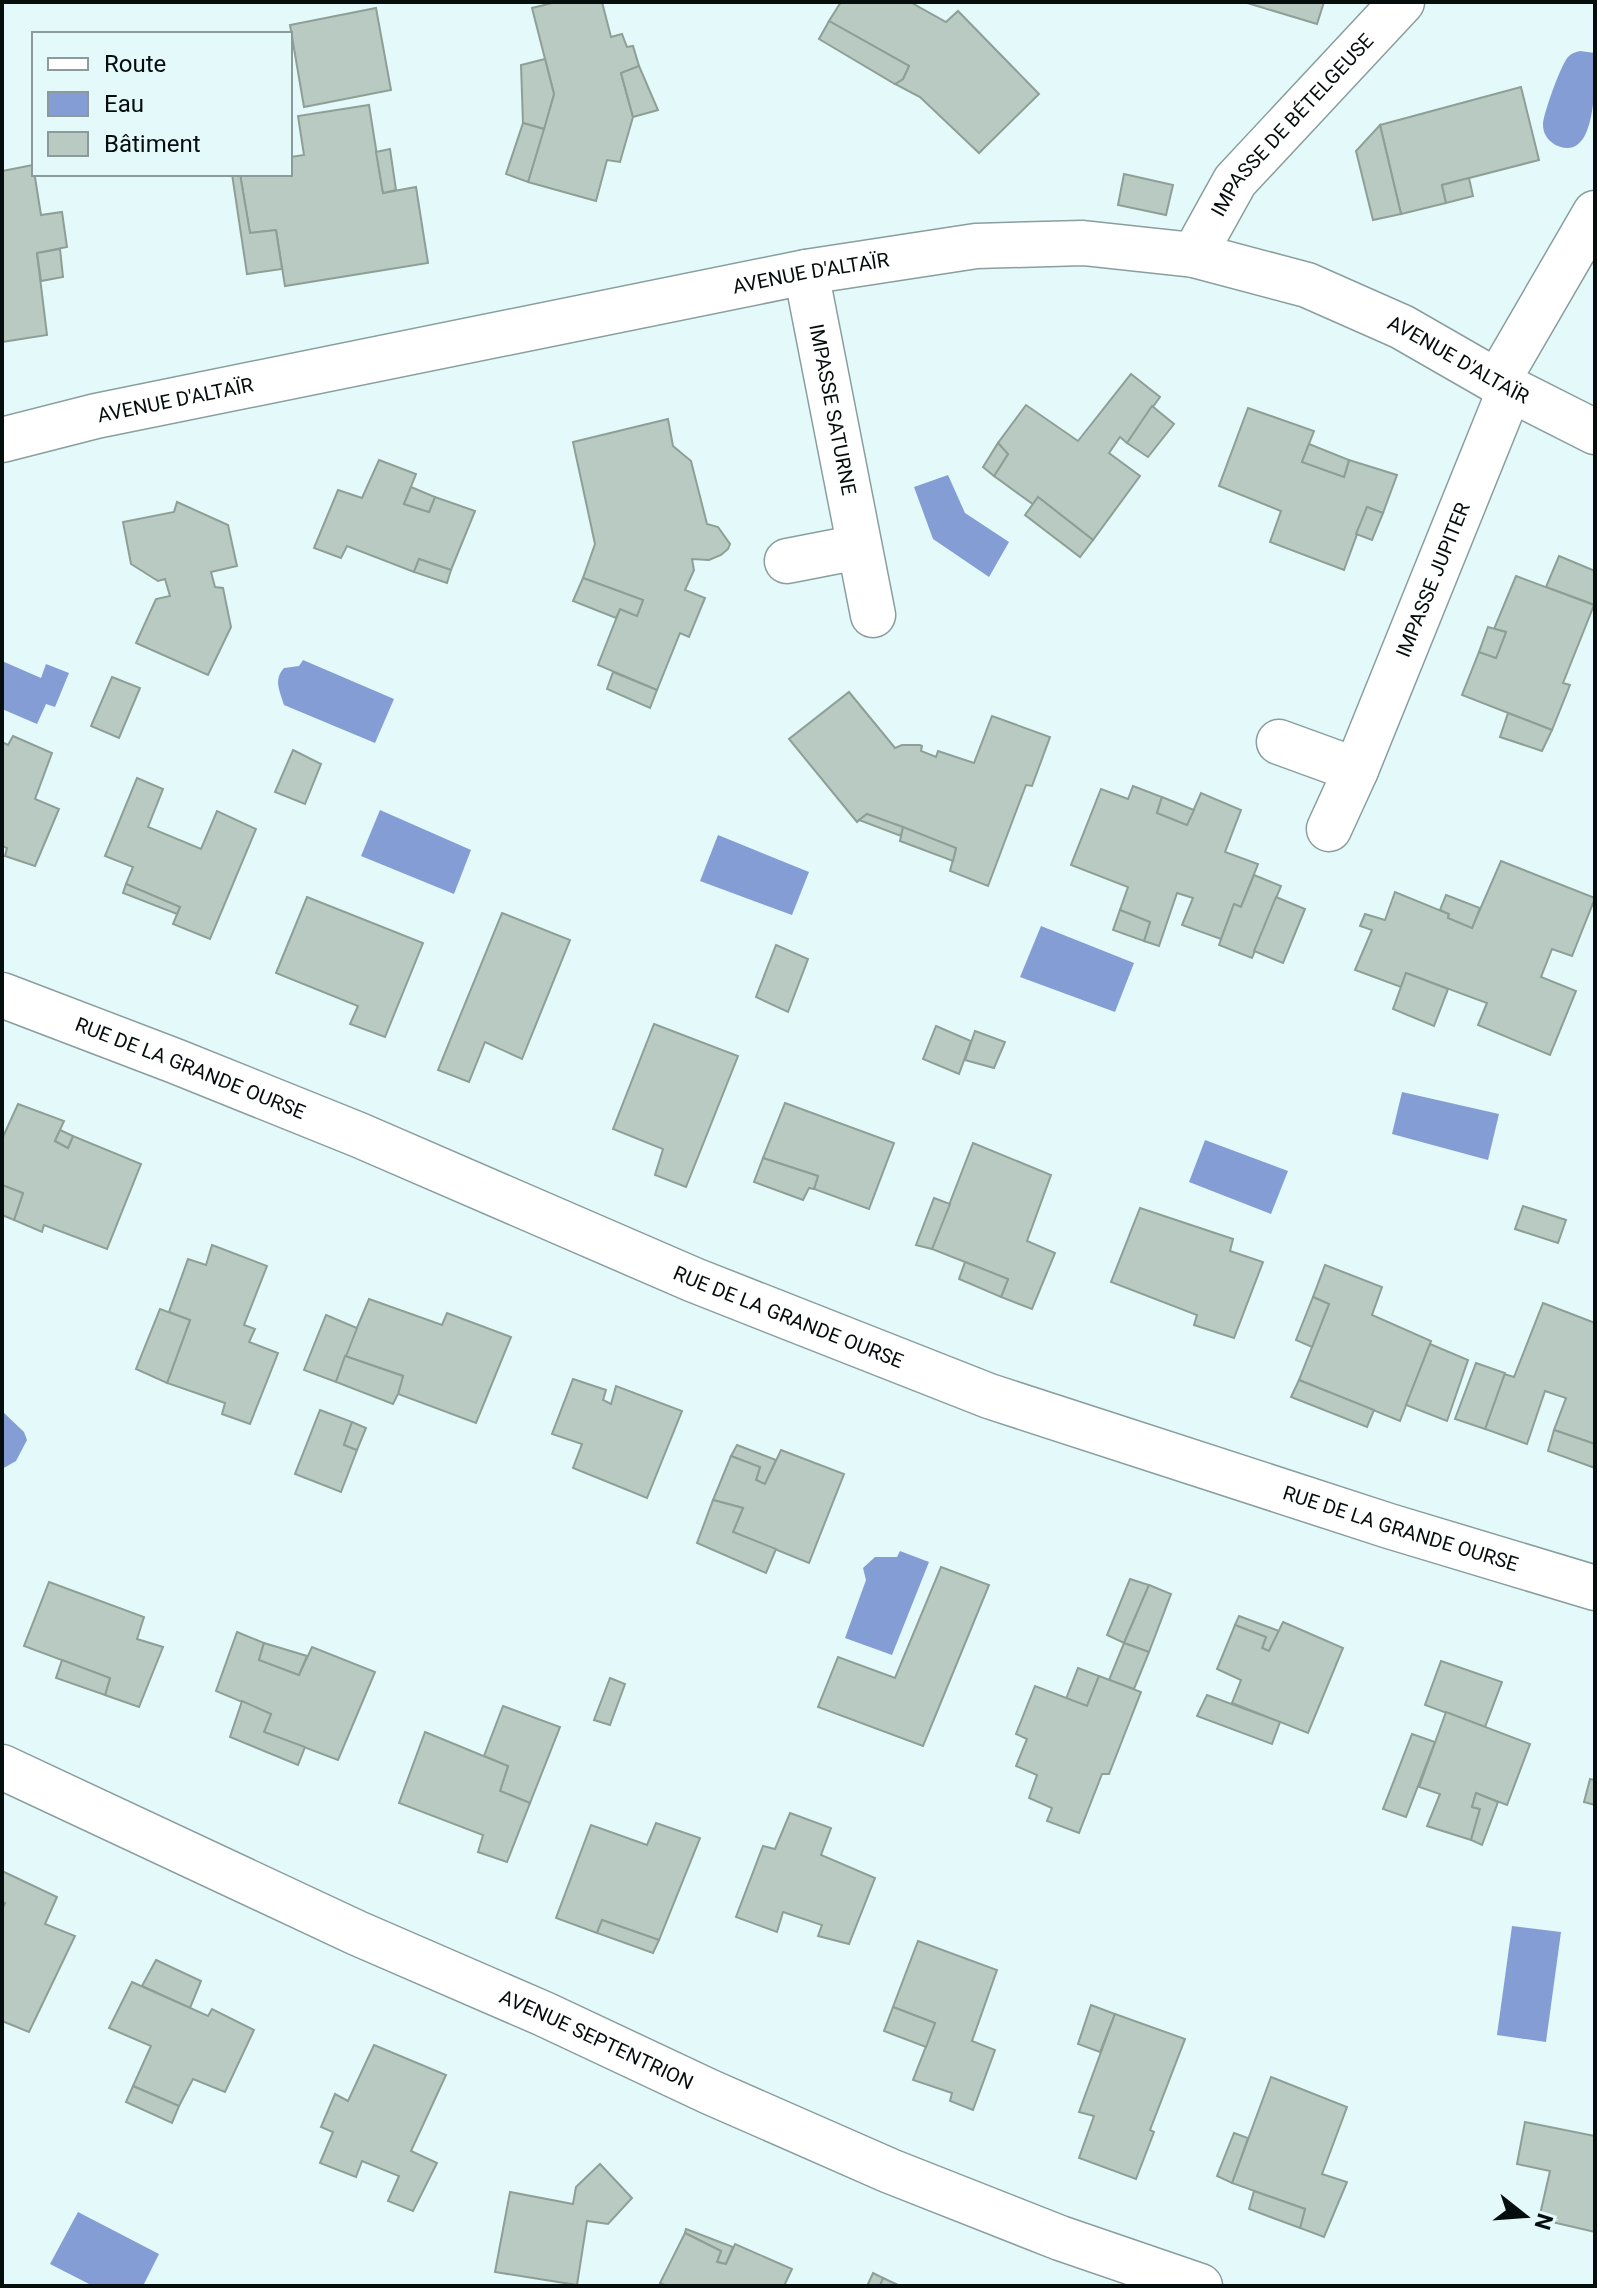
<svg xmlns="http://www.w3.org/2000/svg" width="1597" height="2288" viewBox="0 0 1597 2288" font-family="Roboto,sans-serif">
  <rect width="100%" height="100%" fill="#e4f9fa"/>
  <g fill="#849ed5">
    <path d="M1580 51 1595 53C1595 78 1597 149 1567 148 1559 148 1550 143 1546 136 1544 133 1543 129 1543 124 1543 115 1562 61 1569 56 1572 53 1576 52 1580 51Z"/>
    <polygon points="948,475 965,513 1009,542 989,577 933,539 914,487"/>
    <path d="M303 660 394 699 375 743 284 705C280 691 273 680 284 668L299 666Z"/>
    <polygon points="2,661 41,678 46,664 69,673 55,707 46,704 37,724 2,709"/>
    <polygon points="380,810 471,850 454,894 361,856"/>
    <polygon points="718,835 809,872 792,915 700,881"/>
    <polygon points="1041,926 1134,963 1115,1012 1020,977"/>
    <polygon points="1402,1092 1499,1114 1488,1160 1392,1134"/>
    <polygon points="1205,1140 1288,1171 1271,1214 1189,1182"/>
    <polygon points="2,1411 24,1432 27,1440 16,1461 2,1469"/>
    <polygon points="900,1551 929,1562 892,1655 845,1638 866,1580 863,1568 875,1557 897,1557"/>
    <polygon points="1512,1926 1561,1932 1546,2042 1497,2035"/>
    <polygon points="78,2212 159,2254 143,2286 93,2286 50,2264"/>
  </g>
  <g fill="#b8cac1" stroke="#8e9f96" stroke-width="2">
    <polygon points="556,2 602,2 611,37 622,34 627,47 633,46 639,66 621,73 633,117 620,162 607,160 596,201 528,182 554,94 532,8"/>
    <polygon points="841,2 910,2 946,22 958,11 1039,94 979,153 920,97 895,84 903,79 909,66 829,21"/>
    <polygon points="1244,2 1324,2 1317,24"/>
    <polygon points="376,8 391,90 304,107 290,25"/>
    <polygon points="829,21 909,66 903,79 895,84 819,39"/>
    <polygon points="545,59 554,94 544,129 523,123 521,65"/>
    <polygon points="639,66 658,110 633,117 621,73"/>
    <polygon points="1521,87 1539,160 1442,185 1446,203 1401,214 1380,125"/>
    <polygon points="369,105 383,193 416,187 428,263 285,286 276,230 250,233 240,174 290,174 290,157 304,155 298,116"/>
    <polygon points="523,123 544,129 528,182 506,174"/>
    <polygon points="1380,125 1401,214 1373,220 1356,151"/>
    <polygon points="390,149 396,190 383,193 376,152"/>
    <polygon points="33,165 41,215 62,212 67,247 37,253 47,335 2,342 2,171"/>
    <polygon points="232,174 240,174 250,233 276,230 282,269 247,274"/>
    <polygon points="1124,174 1173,185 1166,215 1118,205"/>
    <polygon points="1469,178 1473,196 1446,203 1442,185"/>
    <polygon points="60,249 63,277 41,281 37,253"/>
    <polygon points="1131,374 1160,397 1127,443 1120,437 1109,453 1140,476 1093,540 1038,497 1034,505 994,476 1008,454 998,443 1026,405 1078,441"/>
    <polygon points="1152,406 1174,424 1148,457 1127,443"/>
    <polygon points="1248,408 1314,431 1302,462 1344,477 1349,460 1397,475 1383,513 1367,507 1344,570 1270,542 1281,511 1219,486"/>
    <polygon points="668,419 673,446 691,461 707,524 718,527 730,544 728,549 721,555 709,560 692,559 694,570 685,590 705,598 689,637 680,633 657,690 598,665 620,609 637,616 643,600 583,578 595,544 573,442"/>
    <polygon points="998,443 1008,454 994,476 983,467"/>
    <polygon points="1309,444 1349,460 1344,477 1302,462"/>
    <polygon points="379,460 416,474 404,504 429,512 435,497 475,511 451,570 419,559 414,572 347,546 341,558 314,548 338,490 362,498"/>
    <polygon points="411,487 435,497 429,512 404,504"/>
    <polygon points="1038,497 1093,540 1080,557 1025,515"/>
    <polygon points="177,502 228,525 237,566 211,572 215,587 223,588 231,627 208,675 136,643 156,599 170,596 165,579 158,581 131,564 123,522 174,512"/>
    <polygon points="1367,507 1383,513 1372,540 1356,534"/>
    <polygon points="1559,556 1595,571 1595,605 1546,587"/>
    <polygon points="419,559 451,570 447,583 414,572"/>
    <polygon points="1516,576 1594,605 1563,683 1570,685 1552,730 1462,695 1479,652 1496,658 1506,632 1494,629"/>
    <polygon points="583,578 643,600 637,616 620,609 616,618 573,601"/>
    <polygon points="1488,627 1506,632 1496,658 1479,652"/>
    <polygon points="613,672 657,690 650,708 607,689"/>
    <polygon points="112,677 140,688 119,738 91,726"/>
    <polygon points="849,692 895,748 902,745 920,745 922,746 921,751 936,757 938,751 974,763 992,716 1050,737 1032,786 1026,785 988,886 950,871 956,848 867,814 857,822 789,739"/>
    <polygon points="1508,713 1552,730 1542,751 1500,737"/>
    <polygon points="13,736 52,753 35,799 59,809 35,866 5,856 7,848 2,846 2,742 8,745"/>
    <polygon points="293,750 321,764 305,804 275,792"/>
    <polygon points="137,778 163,789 148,827 201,849 217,811 256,829 210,939 173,924 180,907 126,884 133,867 105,856"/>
    <polygon points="1133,786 1162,797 1157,813 1187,825 1201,793 1241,810 1225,852 1258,864 1241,907 1234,904 1221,939 1182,925 1193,898 1177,893 1159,946 1144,941 1150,922 1120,910 1128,887 1071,865 1101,789 1128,799"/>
    <polygon points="1162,797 1194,810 1187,825 1157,813"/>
    <polygon points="867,814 903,827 901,836 859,820"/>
    <polygon points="903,827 956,848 953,861 900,841"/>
    <polygon points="1501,861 1595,898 1572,956 1552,949 1541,977 1576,991 1550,1055 1478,1025 1487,1003 1406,973 1401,987 1355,970 1372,930 1360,926 1365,914 1385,920 1395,892 1449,914 1448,918 1472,928"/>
    <polygon points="1254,875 1281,886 1252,958 1219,945 1234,904 1241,907"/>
    <polygon points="126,884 180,907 177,914 123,893"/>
    <polygon points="1446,895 1480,908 1472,928 1448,918 1449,914 1440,910"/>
    <polygon points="307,897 423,943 385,1037 350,1024 358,1006 276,973"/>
    <polygon points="1276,897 1305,909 1283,963 1254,951"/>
    <polygon points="1120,910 1150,922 1144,941 1113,930"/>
    <polygon points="502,913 570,940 522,1059 485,1042 469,1082 438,1070"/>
    <polygon points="776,945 808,959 788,1012 756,997"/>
    <polygon points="1406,973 1448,989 1434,1026 1393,1009"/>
    <polygon points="654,1024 738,1056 686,1187 655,1175 663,1149 613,1129"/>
    <polygon points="936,1026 971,1041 959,1074 923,1059"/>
    <polygon points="975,1031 1005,1042 994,1068 965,1060"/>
    <polygon points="785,1103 894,1143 869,1209 814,1189 818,1176 763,1158"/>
    <polygon points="18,1104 64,1121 55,1141 66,1147 68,1148 73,1136 141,1164 107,1249 44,1225 42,1232 14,1220 23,1193 2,1185 2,1139"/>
    <polygon points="60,1130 73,1136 68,1148 55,1141"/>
    <polygon points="973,1143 1051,1175 1027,1241 1055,1253 1032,1309 1001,1297 1008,1279 932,1249"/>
    <polygon points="763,1158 818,1176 814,1189 809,1188 803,1200 754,1182"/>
    <polygon points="2,1185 23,1193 14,1220 2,1215"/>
    <polygon points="934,1198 950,1204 932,1249 916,1245"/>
    <polygon points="1523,1206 1566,1220 1558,1243 1515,1229"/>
    <polygon points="1140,1208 1233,1239 1230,1251 1263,1262 1234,1338 1194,1325 1197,1315 1111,1282"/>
    <polygon points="212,1245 267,1266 244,1325 255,1329 249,1342 278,1353 250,1424 222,1414 225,1403 167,1383 190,1320 169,1312 188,1259 206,1265"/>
    <polygon points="965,1262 1008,1279 1001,1297 959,1279"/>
    <polygon points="1325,1265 1382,1287 1372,1315 1431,1341 1400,1421 1299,1380 1329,1304 1313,1297"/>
    <polygon points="1313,1297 1329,1304 1312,1347 1296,1340"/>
    <polygon points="369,1299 442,1325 447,1313 511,1337 476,1423 398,1394 403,1376 345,1356"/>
    <polygon points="1543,1303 1595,1323 1595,1444 1554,1430 1566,1398 1545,1391 1527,1444 1485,1429 1504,1374 1514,1377"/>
    <polygon points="160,1309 190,1320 167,1383 136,1369"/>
    <polygon points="326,1315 357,1328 336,1382 304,1370"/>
    <polygon points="1430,1344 1468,1360 1447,1421 1406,1405"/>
    <polygon points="345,1356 403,1376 398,1394 393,1404 336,1382"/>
    <polygon points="1476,1363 1505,1373 1485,1429 1455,1419"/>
    <polygon points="573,1379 606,1390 603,1400 611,1404 616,1386 682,1411 647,1498 573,1468 582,1444 552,1434"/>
    <polygon points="1299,1380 1374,1410 1367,1427 1291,1397"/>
    <polygon points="320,1410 352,1422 344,1445 357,1450 341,1492 295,1474"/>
    <polygon points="352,1422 366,1428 357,1450 344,1445"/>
    <polygon points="1554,1430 1595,1444 1595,1468 1548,1451"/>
    <polygon points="737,1445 776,1460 765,1484 756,1480 760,1467 731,1456"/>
    <polygon points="781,1450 844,1474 809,1563 733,1532 743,1508 713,1500 731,1456 760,1467 756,1480 765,1484"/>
    <polygon points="713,1500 743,1508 733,1532 776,1549 766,1573 697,1543"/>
    <polygon points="941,1567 989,1585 923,1746 818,1707 838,1657 895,1678"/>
    <polygon points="1130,1579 1149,1585 1124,1643 1107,1635"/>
    <polygon points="49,1582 144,1617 137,1639 163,1647 139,1707 105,1695 110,1678 24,1646"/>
    <polygon points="1149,1585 1171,1594 1149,1652 1124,1643"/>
    <polygon points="1239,1616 1279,1631 1269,1651 1262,1648 1266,1637 1235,1625"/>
    <polygon points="1283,1622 1343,1648 1308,1733 1232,1703 1241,1680 1217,1669 1235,1625 1266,1637 1262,1648 1269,1651"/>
    <polygon points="237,1632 264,1643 259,1660 299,1675 312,1647 375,1672 338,1760 264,1732 271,1714 216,1691"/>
    <polygon points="264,1643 307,1656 299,1675 259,1660"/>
    <polygon points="1124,1643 1149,1652 1134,1689 1109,1680"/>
    <polygon points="62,1660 110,1678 105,1695 56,1678"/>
    <polygon points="1441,1661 1502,1682 1485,1727 1425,1705"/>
    <polygon points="1078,1668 1099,1676 1087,1706 1066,1699"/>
    <polygon points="1099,1676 1141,1692 1109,1774 1102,1774 1079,1833 1047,1821 1052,1808 1029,1798 1037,1775 1016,1766 1027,1739 1016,1734 1035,1686 1087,1706"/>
    <polygon points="610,1678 625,1684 610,1725 594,1720"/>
    <polygon points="1207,1695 1280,1722 1272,1744 1197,1716"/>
    <polygon points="242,1701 271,1714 264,1732 305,1747 298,1765 230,1737"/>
    <polygon points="503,1706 560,1727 530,1803 500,1791 508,1766 484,1756"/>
    <polygon points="1446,1712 1530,1744 1507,1805 1476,1793 1472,1807 1480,1809 1471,1840 1427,1826 1440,1794 1419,1787"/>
    <polygon points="425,1732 508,1766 500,1791 530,1803 507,1862 478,1852 483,1835 399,1803"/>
    <polygon points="1412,1734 1435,1742 1406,1817 1383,1809"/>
    <polygon points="1590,1779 1595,1780 1595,1805 1584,1802"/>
    <polygon points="1476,1793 1498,1802 1482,1845 1471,1840 1480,1809 1472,1807"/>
    <polygon points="790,1813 831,1828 821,1855 875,1878 849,1944 818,1936 822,1925 783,1912 777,1932 736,1917 763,1846 775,1849"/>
    <polygon points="656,1823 700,1838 659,1940 602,1920 597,1933 556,1918 591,1825 647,1845"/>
    <polygon points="2,1871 57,1897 45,1924 75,1936 29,2032 2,2021 2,1910 5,1903 2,1902"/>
    <polygon points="602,1920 659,1940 653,1953 597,1933"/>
    <polygon points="918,1941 997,1970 972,2041 995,2050 973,2110 950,2101 952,2093 913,2080 935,2023 893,2007"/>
    <polygon points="156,1960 201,1981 190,2008 142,1986"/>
    <polygon points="132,1982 208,2016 212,2009 254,2030 225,2092 193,2079 179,2106 133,2086 151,2046 109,2028"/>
    <polygon points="1091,2005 1115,2014 1100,2052 1078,2044"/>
    <polygon points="893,2007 935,2023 926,2047 884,2031"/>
    <polygon points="1115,2014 1185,2039 1150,2130 1154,2132 1136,2179 1079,2158 1094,2116 1079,2112"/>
    <polygon points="374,2045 446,2075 411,2151 437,2163 413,2211 388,2201 399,2176 362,2161 356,2177 320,2163 333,2132 321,2127 335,2094 348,2101"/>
    <polygon points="1271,2077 1347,2107 1322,2174 1347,2182 1324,2237 1300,2228 1305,2209 1232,2183"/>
    <polygon points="133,2086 179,2106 172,2123 126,2102"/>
    <polygon points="1525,2122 1595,2136 1595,2232 1539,2219 1550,2171 1517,2164"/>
    <polygon points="1234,2133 1248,2138 1232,2183 1217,2176"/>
    <polygon points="600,2164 632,2198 608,2224 587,2221 577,2285 495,2272 510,2192 573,2204 576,2187"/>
    <polygon points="1254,2191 1305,2209 1300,2228 1249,2209"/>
    <polygon points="686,2229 733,2247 726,2264 717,2262 721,2251 685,2233"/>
    <polygon points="685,2233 721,2251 717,2262 726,2264 735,2244 792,2269 784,2286 667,2286 660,2283"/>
    <polygon points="873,2273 883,2278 880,2286 867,2286"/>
    <polygon points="883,2278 900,2286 880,2286"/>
  </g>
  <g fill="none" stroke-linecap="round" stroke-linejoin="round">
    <g stroke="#8a9e9e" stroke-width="47">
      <g id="minor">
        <path id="s1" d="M1194 255 1235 181 1402 2"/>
        <path id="s2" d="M806 272 873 615"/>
        <polyline points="1497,382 1595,213"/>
        <path id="s3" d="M2 440 96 416 806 272 976 246 1083 243 1194 255 1307 285 1402 327 1510 389 1595 432"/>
        <polyline points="787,561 859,547"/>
        <polyline points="1279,742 1356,770"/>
        <path id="s4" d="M1329 829 1356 770 1510 389"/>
        <path id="s5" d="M2 995 175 1061 359 1135 694 1280 989 1396 1389 1526 1595 1588"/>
        <path id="s6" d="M2 1767 357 1933 544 2014 710 2092 890 2171 1060 2238 1200 2286"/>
      </g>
    </g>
    <use href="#minor" stroke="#fff" stroke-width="44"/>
  </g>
  <g text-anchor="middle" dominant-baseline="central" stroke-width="8" stroke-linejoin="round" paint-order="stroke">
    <g font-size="20" fill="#060d0d" stroke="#e4f9fa">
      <text stroke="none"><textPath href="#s1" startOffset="164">IMPASSE DE BÉTELGEUSE</textPath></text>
      <text stroke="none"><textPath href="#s3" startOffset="826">AVENUE D'ALTAÏR</textPath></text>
      <text stroke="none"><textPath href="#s3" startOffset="1498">AVENUE D'ALTAÏR</textPath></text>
      <text stroke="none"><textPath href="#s3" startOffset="178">AVENUE D'ALTAÏR</textPath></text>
      <text stroke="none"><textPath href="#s2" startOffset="140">IMPASSE SATURNE</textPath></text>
      <text stroke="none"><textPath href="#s4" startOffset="270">IMPASSE JUPITER</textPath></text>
      <text stroke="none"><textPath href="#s5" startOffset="202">RUE DE LA GRANDE OURSE</textPath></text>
      <text stroke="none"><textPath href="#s5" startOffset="850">RUE DE LA GRANDE OURSE</textPath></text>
      <text stroke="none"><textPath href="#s5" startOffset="1498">RUE DE LA GRANDE OURSE</textPath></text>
      <text stroke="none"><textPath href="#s6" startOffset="654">AVENUE SEPTENTRION</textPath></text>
    </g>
  </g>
  <rect width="1597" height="2288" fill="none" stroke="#060d0d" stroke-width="8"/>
  <rect x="32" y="32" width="260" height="144" fill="#e4f9fa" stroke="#8b9b9b" stroke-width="2"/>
  <rect x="48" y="58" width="40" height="12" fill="#ffffff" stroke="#8b9b9b" stroke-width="2"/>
  <text x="104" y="72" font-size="24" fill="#060d0d">Route</text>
  <rect x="48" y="92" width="40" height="24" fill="#849ed5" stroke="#8b9b9b" stroke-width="2"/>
  <text x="104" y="112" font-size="24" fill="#060d0d">Eau</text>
  <rect x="48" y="132" width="40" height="24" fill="#b8cac1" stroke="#8b9b9b" stroke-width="2"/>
  <text x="104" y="152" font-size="24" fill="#060d0d">Bâtiment</text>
  <g transform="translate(1525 2216) rotate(107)" stroke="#e4f9fa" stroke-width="6" paint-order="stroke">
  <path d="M0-6L14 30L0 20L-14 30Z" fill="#060d0d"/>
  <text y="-12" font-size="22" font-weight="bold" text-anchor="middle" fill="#060d0d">N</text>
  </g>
</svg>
